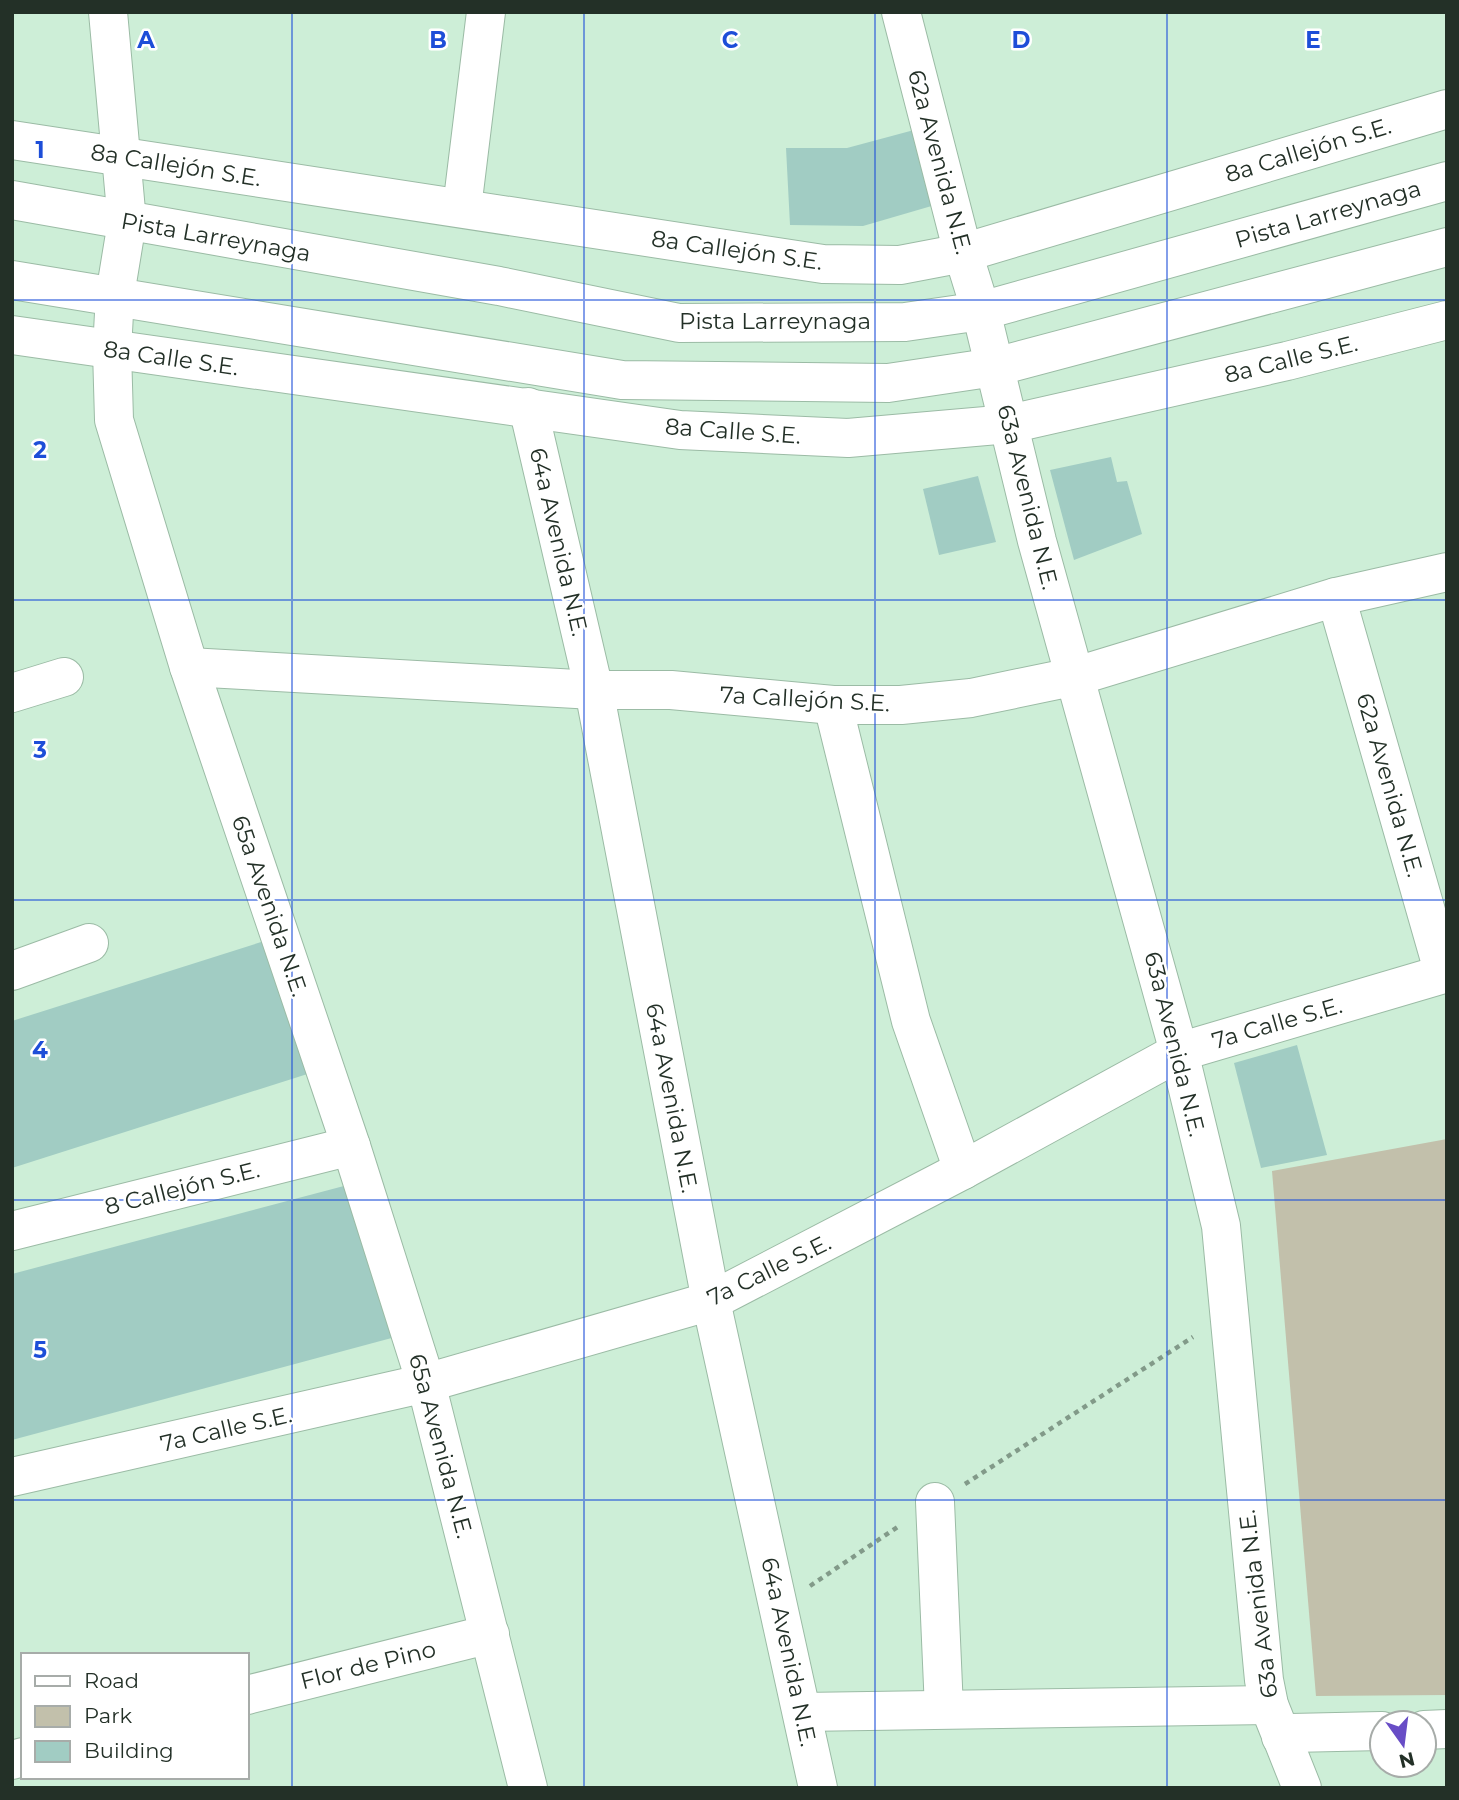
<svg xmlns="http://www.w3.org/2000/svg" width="1459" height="1800" viewBox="0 0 1459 1800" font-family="Montserrat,sans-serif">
  <rect width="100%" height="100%" fill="#cdeed7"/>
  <polygon fill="#c2c0ab" points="1447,1139 1447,1695 1316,1696 1272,1171"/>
  <g fill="#a1ccc3">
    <polygon points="914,130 935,205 863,226 790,225 786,148 847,148"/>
    <polygon points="1111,457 1117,482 1127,481 1142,534 1074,560 1050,470"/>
    <polygon points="978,476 996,542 939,555 923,489"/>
    <polygon points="277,937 320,1070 12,1168 12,1021"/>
    <polygon points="1297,1045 1327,1155 1261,1168 1234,1063"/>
    <polygon points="359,1182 399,1336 12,1440 12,1274"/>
  </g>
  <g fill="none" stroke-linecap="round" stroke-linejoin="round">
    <g stroke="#9bbba5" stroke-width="40">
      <g id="street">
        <polyline points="108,12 127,222 115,295 112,350 114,420 189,667 351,1146 426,1383 528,1788"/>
        <polyline points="901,12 963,253 981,311"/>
        <polyline points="12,140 823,264 900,265 963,253 1447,109"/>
        <polyline points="462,208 486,12"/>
        <polyline points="12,335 680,430 848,438 1009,424 1287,361 1447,320"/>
        <polyline points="528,407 594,690 711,1301 818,1788"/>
        <polyline points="1336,597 1444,974"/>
        <polyline points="189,667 594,690 671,690 833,705 901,705 971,698 1077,676 1336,597 1447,572"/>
        <polyline points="12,693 64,677"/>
        <polyline points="833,705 911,1021 963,1170"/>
        <polyline points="12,971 89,943"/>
        <polyline points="12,1231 351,1146"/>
        <polyline points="12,1477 426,1383 711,1301 963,1170 1179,1052 1447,973"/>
        <polyline points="935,1502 944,1709"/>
        <polyline points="247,1695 490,1634"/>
        <polyline points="802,1712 1269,1705"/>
        <polyline points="1424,1730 1447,1729"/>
        <polyline points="1281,1737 1291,1733 1382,1731"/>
        <polyline points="12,1760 23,1757"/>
      </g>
    </g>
    <g stroke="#9bbba5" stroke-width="40">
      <g id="secondary">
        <polyline points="12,200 499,286 679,323 905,322 981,311 1447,181"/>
        <polyline points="12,280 622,380 888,383 995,367 1447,247"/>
        <polyline points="981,311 1037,541 1179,1052 1221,1226 1264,1680 1269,1705 1302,1788"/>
      </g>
    </g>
    <g stroke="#829a89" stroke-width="4.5" stroke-dasharray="5 5" stroke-linecap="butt">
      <polyline points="965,1484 1193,1337"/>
      <polyline points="810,1586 899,1526"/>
    </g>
    <use href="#street" stroke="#fff" stroke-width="38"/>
    <use href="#secondary" stroke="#fff" stroke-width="38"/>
  </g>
  <path fill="none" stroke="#1d4ed8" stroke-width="2" stroke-opacity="0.55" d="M292 12V1788M584 12V1788M875 12V1788M1167 12V1788M12 300H1447M12 600H1447M12 900H1447M12 1200H1447M12 1500H1447"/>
  <g text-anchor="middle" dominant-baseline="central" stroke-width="5" stroke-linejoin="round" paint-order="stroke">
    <g font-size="23" fill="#233027" stroke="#fff">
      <text transform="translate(1308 150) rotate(-17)">8a Callejón S.E.</text>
      <text transform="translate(940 162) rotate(75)">62a Avenida N.E.</text>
      <text transform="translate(176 165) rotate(9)">8a Callejón S.E.</text>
      <text transform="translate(1328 214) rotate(-16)">Pista Larreynaga</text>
      <text transform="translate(216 237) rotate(10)">Pista Larreynaga</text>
      <text transform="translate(737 250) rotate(8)">8a Callejón S.E.</text>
      <text x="775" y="321">Pista Larreynaga</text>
      <text transform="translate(171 358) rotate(8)">8a Calle S.E.</text>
      <text transform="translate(1291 359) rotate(-14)">8a Calle S.E.</text>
      <text transform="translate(733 431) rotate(4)">8a Calle S.E.</text>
      <text transform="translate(1028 497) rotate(76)">63a Avenida N.E.</text>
      <text transform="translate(559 542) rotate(77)">64a Avenida N.E.</text>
      <text transform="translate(805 699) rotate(3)">7a Callejón S.E.</text>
      <text transform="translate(1390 785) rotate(74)">62a Avenida N.E.</text>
      <text transform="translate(270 906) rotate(71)">65a Avenida N.E.</text>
      <text transform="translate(1277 1023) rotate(-16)">7a Calle S.E.</text>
      <text transform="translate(1175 1044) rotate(76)">63a Avenida N.E.</text>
      <text transform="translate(672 1098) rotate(79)">64a Avenida N.E.</text>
      <text transform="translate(182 1188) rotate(-14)">8 Callejón S.E.</text>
      <text transform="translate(769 1270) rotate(-26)">7a Calle S.E.</text>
      <text transform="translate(226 1429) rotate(-13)">7a Calle S.E.</text>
      <text transform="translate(441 1446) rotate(75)">65a Avenida N.E.</text>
      <text transform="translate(1258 1604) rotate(-97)">63a Avenida N.E.</text>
      <text transform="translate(789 1652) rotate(78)">64a Avenida N.E.</text>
      <text transform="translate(368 1665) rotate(-14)">Flor de Pino</text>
    </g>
  </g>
  <g font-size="23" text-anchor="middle" font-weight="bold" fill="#1d4ed8" stroke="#fff" stroke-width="5" stroke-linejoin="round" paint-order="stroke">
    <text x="146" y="48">A</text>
    <text x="438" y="48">B</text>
    <text x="730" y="48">C</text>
    <text x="1021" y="48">D</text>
    <text x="1313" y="48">E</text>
    <text x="40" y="158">1</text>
    <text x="40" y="458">2</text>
    <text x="40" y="758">3</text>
    <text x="40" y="1058">4</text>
    <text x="40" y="1358">5</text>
  </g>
  <rect width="1459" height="1800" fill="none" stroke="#233027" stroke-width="28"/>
  <rect x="21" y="1653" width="228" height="126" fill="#ffffff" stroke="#a7aca9" stroke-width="2"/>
  <rect x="35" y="1676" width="35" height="10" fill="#ffffff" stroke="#a7aca9" stroke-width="2"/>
  <text x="84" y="1688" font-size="21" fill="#233027">Road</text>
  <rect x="35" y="1706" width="35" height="21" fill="#c2c0ab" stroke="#a7aca9" stroke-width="2"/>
  <text x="84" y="1723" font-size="21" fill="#233027">Park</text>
  <rect x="35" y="1741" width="35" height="21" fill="#a1ccc3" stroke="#a7aca9" stroke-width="2"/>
  <text x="84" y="1758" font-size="21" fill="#233027">Building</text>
  <g transform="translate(1403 1744) rotate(166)"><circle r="33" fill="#ffffff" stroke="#a7aca9" stroke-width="2"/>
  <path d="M0-5L12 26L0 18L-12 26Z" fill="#684dc6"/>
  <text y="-10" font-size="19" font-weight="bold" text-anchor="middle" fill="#233027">N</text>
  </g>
</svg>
